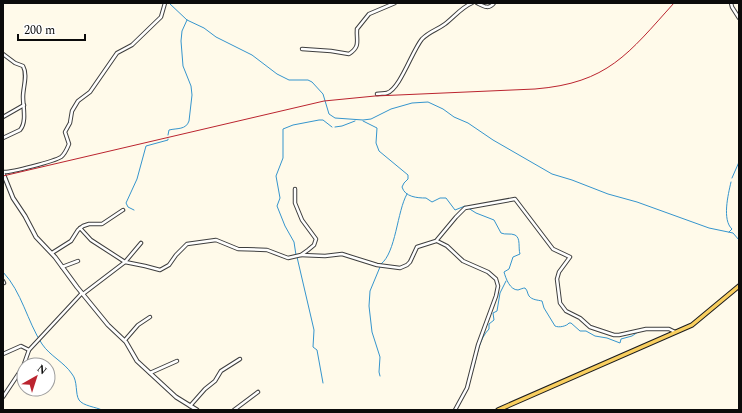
<svg xmlns="http://www.w3.org/2000/svg" width="742" height="413" viewBox="0 0 742 413" font-family="Spectral,serif">
  <rect width="100%" height="100%" fill="#fffaea"/>
  <g fill="none" stroke-linecap="round" stroke-linejoin="round">
    <g stroke="#3595cd" stroke-width="1">
      <polyline points="169,3 187,20 204,28 216,37 252,55 277,74 289,80 308,80 312,82 323,94 329,114 335,118 363,120 371,119 391,109 412,103 428,102 443,109 454,117 468,123 493,140 552,174 572,180 608,194 637,202 709,228 733,233 739,240"/>
      <path d="M363 121 377 128 376 143 379 151 408 175V179L404 183 402 187C405 197 417 198 426 198L432 202 440 198H446L455 210 465 206 476 213 494 220 501 233C505 235 511 233 515 235 521 238 518 248 520 254L513 257 509 269 504 272C506 279 510 290 518 290 521 289 523 288 525 288 528 291 527 293 529 296 532 300 538 300 542 301L544 308 555 326C559 328 567 326 569 323H571L580 331H586L595 336 607 338 620 343 621 339 632 336 638 332"/>
      <polyline points="335,127 342,126 355,121"/>
      <path d="M168 135 169 130C177 128 186 130 189 121L192 95 191 86 183 66 181 41 182 31 187 20"/>
      <polyline points="732,178 739,162"/>
      <polyline points="134,210 128,207 126,203 137,179 146,146 168,140 168,139"/>
      <path d="M729 232 732 229C722 220 728 195 731 182"/>
      <polyline points="296,255 294,242 285,226 277,206 280,198 276,176 283,158 283,129 293,125 319,120 323,120 332,127"/>
      <polyline points="297,257 314,330 313,347 317,350 323,383"/>
      <path d="M381 264C396 253 397 211 407 194"/>
      <polyline points="380,267 370,291 369,306 372,332 380,357 379,372 380,376"/>
      <path d="M3 272C22 292 27 321 42 344 50 356 64 362 72 374 78 381 75 394 79 400 83 406 96 407 102 410"/>
      <path d="M473 370C477 356 479 339 489 329V324L494 320 493 313 497 311 500 293 506 281"/>
    </g>
    <g stroke="#3e3e3e" stroke-width="4.5">
      <g id="minor">
        <path d="M477 3C483 6 489 10 494 3"/>
        <polyline points="731,3 732,7 739,18"/>
        <path d="M302 49 331 51 349 54C361 46 356 41 357 29L369 14 395 3"/>
        <path d="M3 54 15 63 23 66C28 75 23 87 23 97 23 107 27 122 20 130L3 138"/>
        <path d="M377 94C380 93 384 94 387 93 400 89 412 51 422 39 430 31 437 30 445 24 454 17 462 7 472 3"/>
        <polyline points="3,117 24,105"/>
        <path d="M3 172C10 173 55 161 61 157 65 154 67 149 69 144L65 132 70 123 72 111 78 101 90 92 117 53 132 45 161 17 165 3"/>
        <polyline points="80,228 91,240 125,262 145,266 160,270 169,265 176,255 187,244 216,240 238,249 267,250 288,258 301,255 308,250 314,245 316,239 302,220 295,203 295,189"/>
        <polyline points="437,241 447,246 463,261 488,272 496,279 498,286 496,296 478,345 467,388 455,410"/>
        <polyline points="52,253 71,241 78,230 83,226 89,224 102,224 123,210"/>
        <polyline points="301,255 325,256 342,254 377,265 400,268 407,265 410,262 417,247 436,241 456,217 465,208 515,199 553,249 570,257 559,272 557,279 560,303 566,311 580,318 590,327 614,335 619,335 646,329 669,329 675,332"/>
        <polyline points="62,267 78,261"/>
        <polyline points="3,281 4,283"/>
        <polyline points="83,294 125,262 141,243"/>
        <polyline points="125,340 138,325 150,317"/>
        <polyline points="3,354 21,346 29,350"/>
        <polyline points="150,373 177,361"/>
        <polyline points="3,397 23,367 29,350 82,293"/>
        <polyline points="190,406 205,389 215,381 221,371 240,359"/>
        <polyline points="234,410 258,392"/>
      </g>
    </g>
    <g stroke="#3e3e3e" stroke-width="5">
      <polyline id="tertiary" points="3,173 13,198 25,216 36,237 55,257 77,287 108,325 126,342 137,361 176,397 197,410"/>
    </g>
    <g stroke="#1c1c1c" stroke-width="5.5">
      <polyline id="primary" points="498,410 692,325 739,286"/>
    </g>
    <use href="#minor" stroke="#fff" stroke-width="2.5"/>
    <use href="#tertiary" stroke="#fff" stroke-width="3"/>
    <use href="#primary" stroke="#f9cf5f" stroke-width="3.5"/>
    <path stroke="#bb242f" stroke-width="1" d="M3 176 324 101 375 96 535 89C608 83 628 54 674 3"/>
  </g>
  <rect width="742" height="413" fill="none" stroke="#0b0b0b" stroke-width="8"/>
  <g transform="translate(36 377) rotate(39)"><circle r="19" fill="#ffffff" stroke="#9d9d9d"/>
  <path d="M0-3L7 15L0 10L-7 15Z" fill="#bb242f"/>
  <text y="-6" font-size="11" font-weight="bold" text-anchor="middle" fill="#0b0b0b">N</text>
  </g>
  <path d="M18 34v6h67v-6" fill="none" stroke="#0b0b0b" stroke-width="2"/>
  <text x="24" y="34" font-size="12" fill="#0b0b0b" stroke="#ffffff" stroke-width="3" paint-order="stroke">200 m</text>
</svg>
